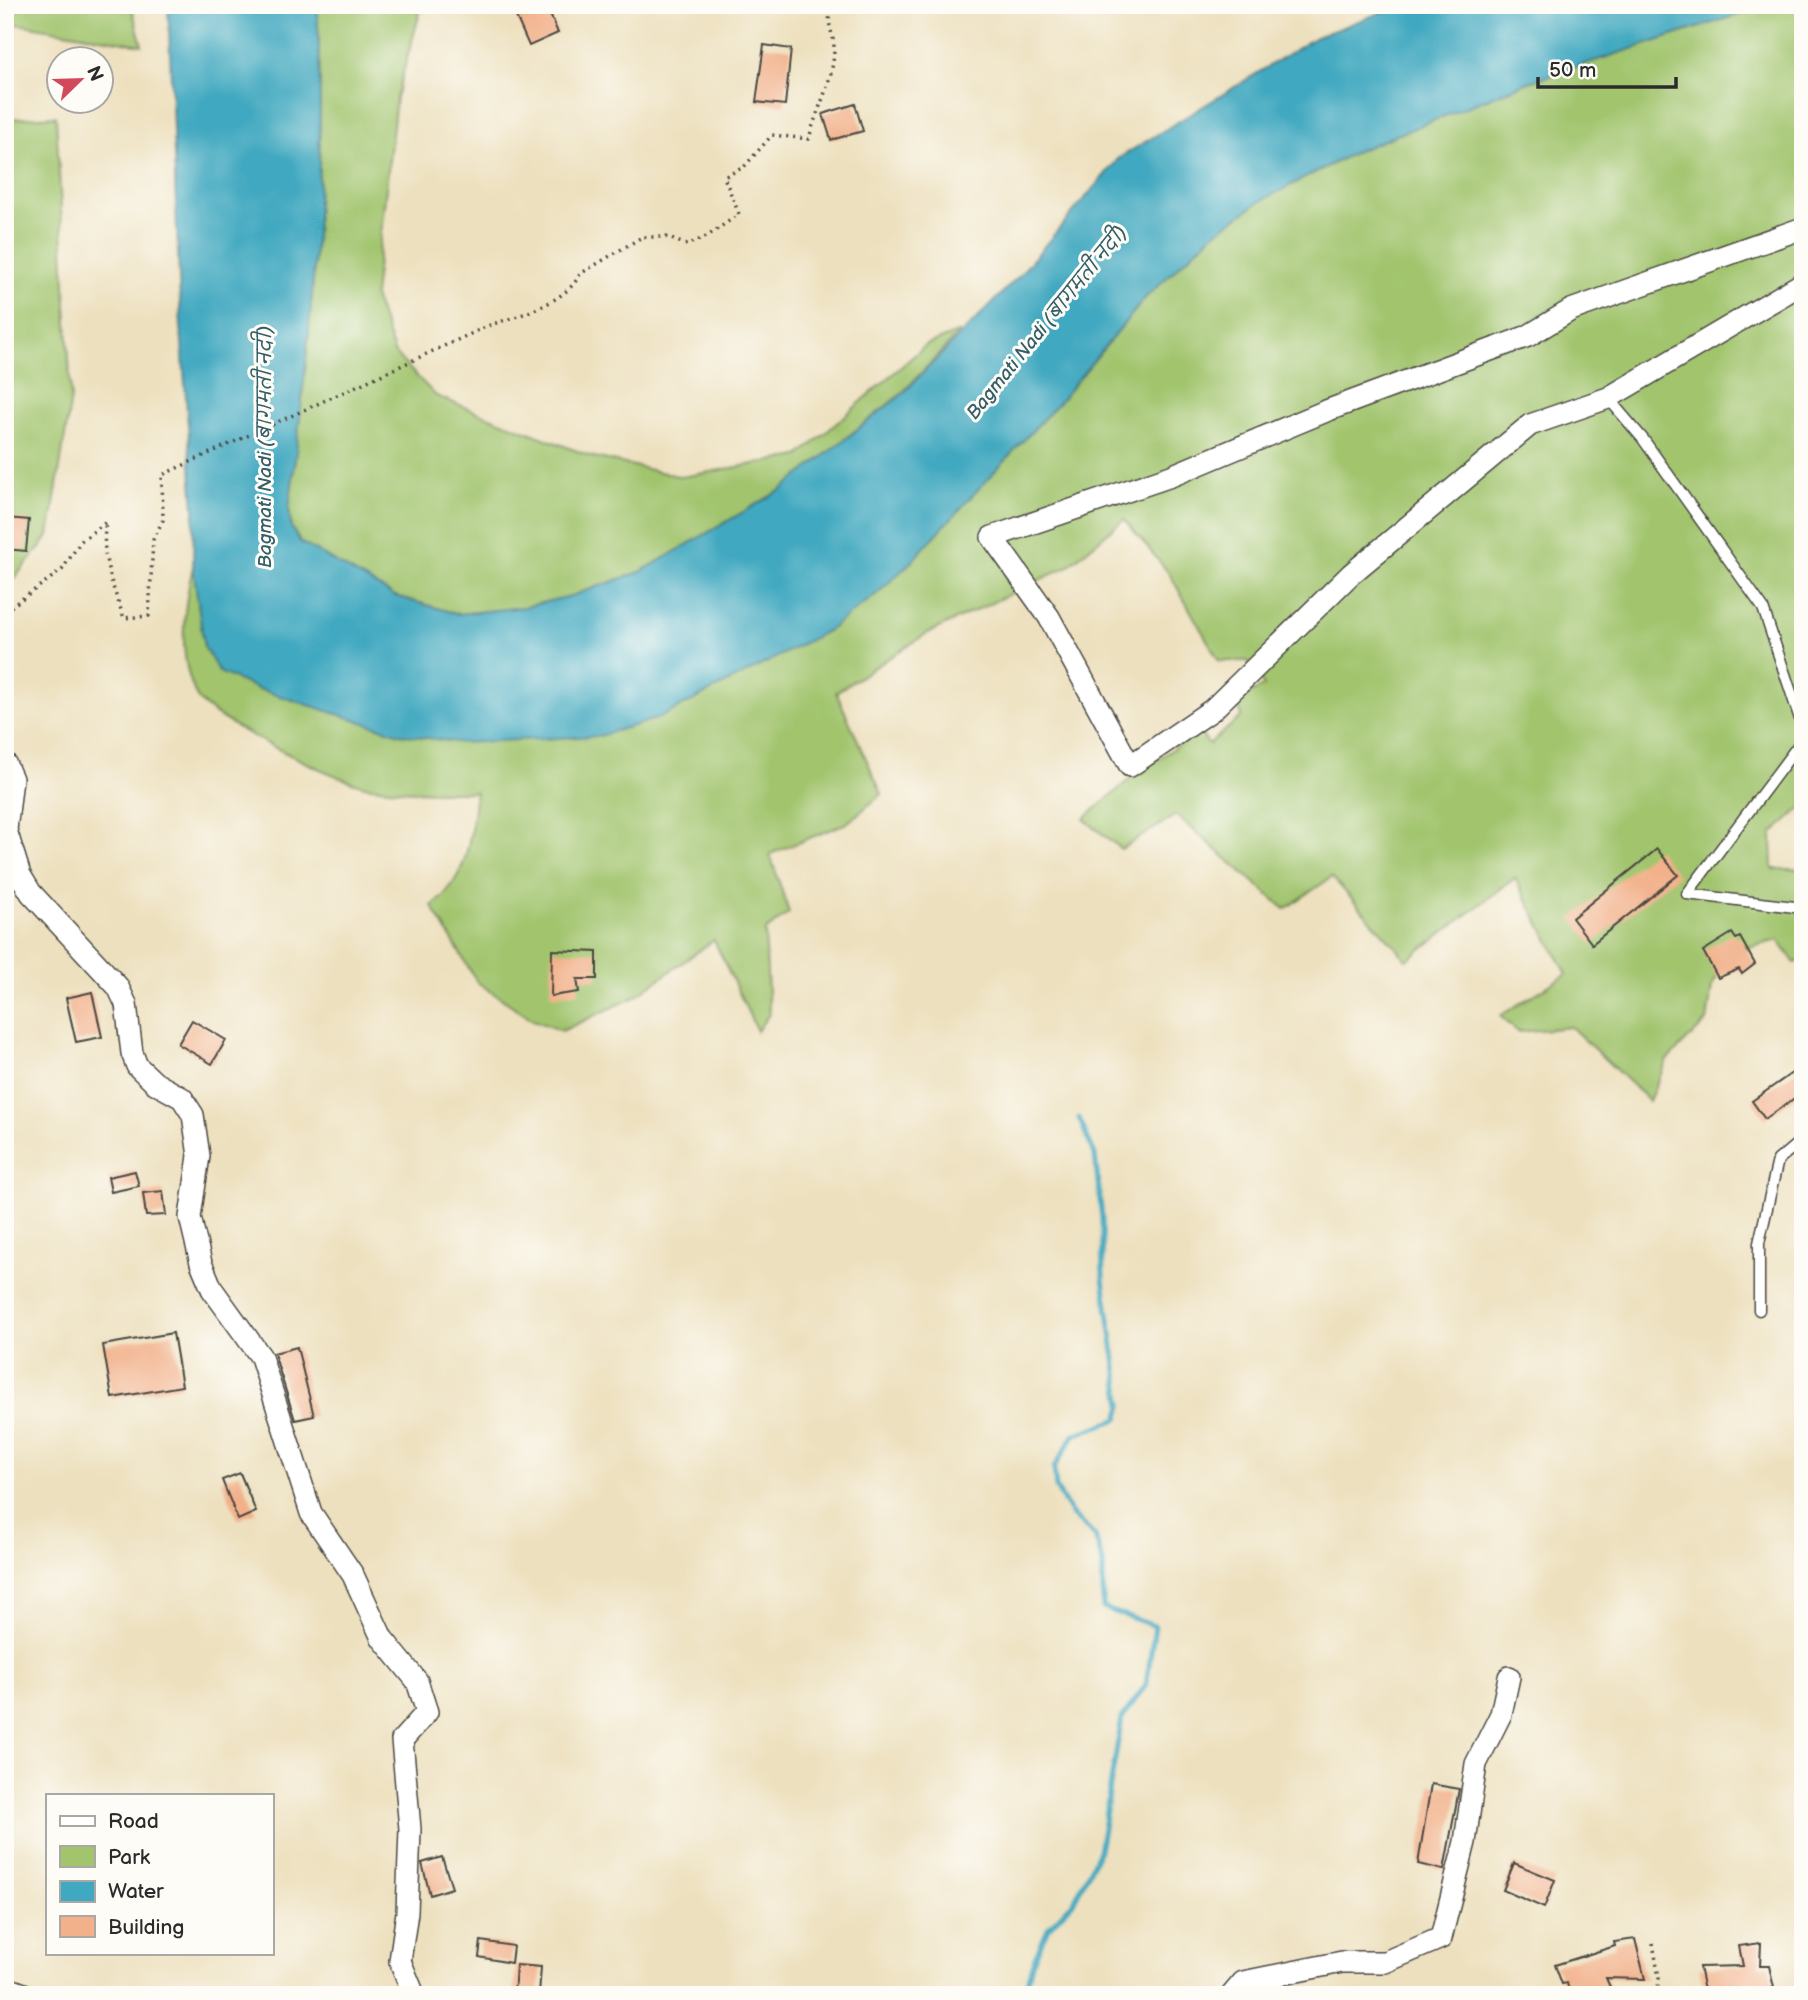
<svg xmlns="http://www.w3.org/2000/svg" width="1808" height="2000" viewBox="0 0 1808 2000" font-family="'Balsamiq Sans','Playpen Sans Deva',sans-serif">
  <rect width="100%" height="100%" fill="#fdfcf7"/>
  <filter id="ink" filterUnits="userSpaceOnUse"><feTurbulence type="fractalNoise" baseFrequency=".0143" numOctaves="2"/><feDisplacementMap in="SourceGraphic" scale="14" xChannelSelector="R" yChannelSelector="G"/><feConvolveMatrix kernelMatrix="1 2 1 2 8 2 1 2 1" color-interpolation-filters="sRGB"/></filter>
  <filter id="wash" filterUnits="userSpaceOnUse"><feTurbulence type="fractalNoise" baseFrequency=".00686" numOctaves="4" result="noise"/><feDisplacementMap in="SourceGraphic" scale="28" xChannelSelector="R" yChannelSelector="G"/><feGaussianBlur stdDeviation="1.57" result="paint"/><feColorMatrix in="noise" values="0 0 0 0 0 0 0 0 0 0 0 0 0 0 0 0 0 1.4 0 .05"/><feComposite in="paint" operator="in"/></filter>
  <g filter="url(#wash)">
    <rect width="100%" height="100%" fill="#ede0be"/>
    <g fill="#a1c46d" stroke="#66784c" stroke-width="2">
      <polygon points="5,5 131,5 142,45 5,22"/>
      <path d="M317 5H422L396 98 374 296 395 354 436 396 590 456 682 477 799 456 926 345 960 332 902 393 781 490 640 572 571 596 524 607 458 614 395 596 300 542 291 527 289 509C310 343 327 173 317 5Z"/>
      <path d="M1768 5H1803V806L1772 834 1773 869H1803V960L1795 963 1778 940 1731 952 1712 986 1707 1021 1667 1060 1649 1101 1571 1027 1518 1032 1500 1016 1567 974 1515 878 1407 960 1332 877 1285 909 1176 815 1121 849 1084 819 1130 779 1198 731 1209 744 1242 716 1236 701 1264 686 1248 661H1219L1169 573 1124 519 1067 567 928 633 836 692 882 794 847 823 770 854 789 913 765 931 769 1014 757 1031 714 940 633 998 562 1031 533 1020 477 982 432 906C470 876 470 837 476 792 439 792 402 792 365 786 339 781 207 718 197 697 177 656 183 609 193 566L204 647 659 718 829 630 878 593 1061 400 1146 297 1213 234 1262 200 1357 151 1526 83Z"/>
      <polygon points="56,116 71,398 49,536 5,590 5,119"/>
    </g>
    <path fill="#40a8c0" stroke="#366a76" stroke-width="2" d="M168 5H317C327 173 310 343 289 509L291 527 300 542 395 596 458 614 524 607 571 596 640 572 781 490 902 394 1018 277 1119 158 1316 37 1401 5H1768L1526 83 1357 151 1262 200 1213 234 1146 297 1061 400 909 564 878 593 829 630 659 718 599 736 462 743 400 734 258 689 219 672 204 647 193 566 194 509 181 329Z"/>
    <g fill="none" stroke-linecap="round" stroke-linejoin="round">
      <polyline stroke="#40a8c0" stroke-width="5" points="1024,1995 1032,1964 1048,1928 1074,1901 1099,1851 1122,1718 1146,1685 1155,1626 1103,1608 1103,1562 1095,1536 1073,1516 1056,1488 1054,1468 1074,1435 1118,1419 1122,1406 1103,1279 1102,1218 1095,1155 1079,1118"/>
    </g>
    <g id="blocks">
      <g fill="#f2b18a">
        <polygon points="511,5 546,5 558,33 529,46"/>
        <polygon points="764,45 791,49 785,105 756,102"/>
        <polygon points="855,104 863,131 831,140 823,114"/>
        <polygon points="6,518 29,520 26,551 5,549"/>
        <polygon points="1657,849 1678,875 1592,944 1572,918"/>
        <polygon points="1732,933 1736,939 1740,937 1755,964 1742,974 1739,969 1718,978 1703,951"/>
        <polygon points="552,950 597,952 597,979 577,979 579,992 551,996"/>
        <polygon points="92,992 102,1037 76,1042 66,998"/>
        <polygon points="192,1020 226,1040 212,1064 178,1044"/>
        <polygon points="1795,1071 1803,1082 1803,1092 1765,1119 1752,1101"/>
        <polygon points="135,1171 139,1186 111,1192 108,1177"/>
        <polygon points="163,1191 166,1215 146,1216 143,1193"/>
        <polygon points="173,1333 182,1386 112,1398 103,1345"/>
        <polygon points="297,1347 314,1416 295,1420 274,1353"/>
        <polygon points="240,1473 256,1512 238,1520 222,1480"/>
        <polygon points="1431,1784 1459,1789 1444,1870 1418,1864"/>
        <polygon points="442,1857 452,1888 430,1895 422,1863"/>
        <polygon points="1514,1863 1555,1880 1544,1908 1503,1890"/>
        <polygon points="1635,1939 1645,1979 1606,1978 1610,1987 1586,1995 1570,1995 1567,1983 1562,1984 1555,1965 1615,1946 1614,1942"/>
        <polygon points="481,1941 513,1946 511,1963 479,1957"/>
        <polygon points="1761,1943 1760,1966 1769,1966 1774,1988 1738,1995 1705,1995 1699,1967 1743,1966 1739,1946"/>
        <polygon points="516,1965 541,1967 539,1995 514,1995"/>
      </g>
    </g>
  </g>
  <g filter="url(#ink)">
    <use href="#blocks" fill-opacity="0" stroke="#484641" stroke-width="2"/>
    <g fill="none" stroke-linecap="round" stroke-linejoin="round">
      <g stroke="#484641" stroke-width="13">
        <g id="service">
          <polyline points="1608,398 1643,439 1763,608 1803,728"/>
          <polyline points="1803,739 1687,894 1803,908"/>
          <polyline points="1759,1310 1759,1243 1778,1160 1803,1139"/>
        </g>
      </g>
      <g stroke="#484641" stroke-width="24">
        <g id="minor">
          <polyline points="1803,228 1571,310 1528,336 1326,411 1171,476 992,537 1049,617 1130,766 1212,710 1351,574 1530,425 1608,398 1803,283"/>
          <polyline points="5,763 12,779 6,830 20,875 31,893 118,987 126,1004 132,1053 137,1066 155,1083 182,1098 193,1115 199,1156 190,1217 201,1263 212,1289 261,1357 311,1513 353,1575 382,1638 417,1681 427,1712 402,1740 410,1829 407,1912 400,1961 414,1995"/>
          <polyline points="5,1987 26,1995"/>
          <polyline points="1232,1995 1243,1982 1342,1962 1385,1962 1441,1938 1465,1842 1476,1764 1501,1714 1509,1677"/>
        </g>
      </g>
      <g stroke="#484641" stroke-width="3.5" stroke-dasharray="2 5" stroke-linecap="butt">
        <path d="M5 611 62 570 81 541 106 522C100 556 113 587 124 618L149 616 153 540 163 520 162 475 490 325C518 316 566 303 580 274L642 237H666L687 245 706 237 739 214 724 177 744 167 772 135 809 139C817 107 834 81 834 48 834 32 823 20 835 5"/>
        <polyline points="1653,1943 1659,1978 1657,1995"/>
      </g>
      <use href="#service" stroke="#fff" stroke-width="10"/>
      <use href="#minor" stroke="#fff" stroke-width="21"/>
    </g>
  </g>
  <g text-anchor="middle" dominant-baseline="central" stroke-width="6" stroke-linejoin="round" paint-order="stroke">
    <g font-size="19" font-style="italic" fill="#335d67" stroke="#fdfcf7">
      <text transform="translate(1047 323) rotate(-51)">Bagmati Nadi (बागमती नदी)</text>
      <text transform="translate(265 447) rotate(-90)">Bagmati Nadi (बागमती नदी)</text>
    </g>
  </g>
  <rect width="1808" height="2000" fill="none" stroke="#fdfcf7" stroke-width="28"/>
  <rect x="46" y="1794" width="228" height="161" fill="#fdfcf7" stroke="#a9a8a5" stroke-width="2"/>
  <rect x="60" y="1816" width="35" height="10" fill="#ffffff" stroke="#a9a8a5" stroke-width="2"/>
  <text x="108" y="1828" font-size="21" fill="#2b2b2b">Road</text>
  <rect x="60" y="1846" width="35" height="21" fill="#a1c46d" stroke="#a9a8a5" stroke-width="2"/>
  <text x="108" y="1864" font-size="21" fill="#2b2b2b">Park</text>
  <rect x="60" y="1881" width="35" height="21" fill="#40a8c0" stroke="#a9a8a5" stroke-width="2"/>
  <text x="108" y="1898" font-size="21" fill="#2b2b2b">Water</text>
  <rect x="60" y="1916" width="35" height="21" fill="#f2b18a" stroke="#a9a8a5" stroke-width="2"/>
  <text x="108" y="1934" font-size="21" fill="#2b2b2b">Building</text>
  <g transform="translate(80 80) rotate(67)"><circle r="33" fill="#fdfcf7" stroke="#a9a8a5" stroke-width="2"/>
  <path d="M0-5L12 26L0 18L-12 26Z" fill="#d1495b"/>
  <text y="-10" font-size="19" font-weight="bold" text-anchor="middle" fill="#2b2b2b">N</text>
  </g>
  <path d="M1538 77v10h138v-10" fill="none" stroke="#2b2b2b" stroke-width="3.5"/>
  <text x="1549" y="77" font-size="21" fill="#2b2b2b" stroke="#fdfcf7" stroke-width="5" paint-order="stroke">50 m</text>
</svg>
